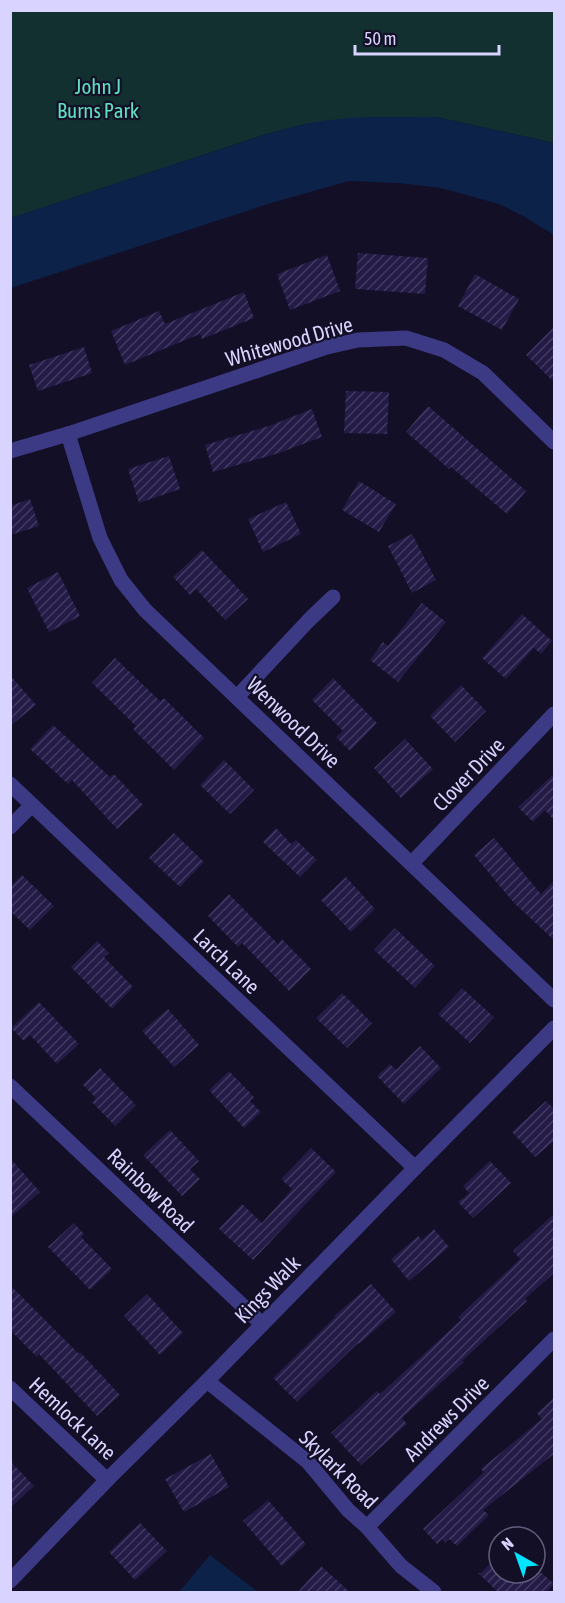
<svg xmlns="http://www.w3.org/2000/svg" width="565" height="1603" viewBox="0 0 565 1603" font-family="'Asap Condensed',sans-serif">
  <defs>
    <pattern id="building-hatch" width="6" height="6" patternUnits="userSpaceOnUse" patternTransform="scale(1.5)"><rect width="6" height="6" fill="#241b47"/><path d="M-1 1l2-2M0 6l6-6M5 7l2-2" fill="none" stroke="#433b63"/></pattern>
  </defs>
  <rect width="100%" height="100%" fill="#130f26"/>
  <polygon fill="#12302f" points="10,11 554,11 554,143 436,117 361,118 325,121 301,125 267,134 11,218"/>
  <g fill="#0c2248">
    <path d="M436 117 554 143V235L523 216 499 204 441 188 398 183 349 181 271 203 11 288V218L267 134C285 129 303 124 322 121 360 115 398 117 436 117Z"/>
    <polygon points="210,1555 258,1592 179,1592"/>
  </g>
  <g fill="url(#building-hatch)">
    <polygon points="358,253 428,258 425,294 355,289"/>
    <polygon points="327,255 340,291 290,310 277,274"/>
    <polygon points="475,274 519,299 502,330 458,306"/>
    <polygon points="244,292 254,318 202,339 200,334 125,365 111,331 159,311 165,324"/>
    <polygon points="555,326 555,383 526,355"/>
    <polygon points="84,347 92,373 38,391 29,365"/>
    <polygon points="346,391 389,392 387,434 344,433"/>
    <polygon points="428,406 526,491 507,514 451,467 449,469 406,432"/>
    <polygon points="312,409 322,437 279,453 213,472 205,445 269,426"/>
    <polygon points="169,456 180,489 139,503 128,469"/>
    <polygon points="359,481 396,504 379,532 342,510"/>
    <polygon points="30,499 39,526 10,535 10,506"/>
    <polygon points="286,502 301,534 263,552 248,519"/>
    <polygon points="412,534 436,580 412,593 388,546"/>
    <polygon points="202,550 248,599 225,620 196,589 190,595 173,577"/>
    <polygon points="58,572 80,616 49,632 27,588"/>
    <polygon points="422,603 446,622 398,682 370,660 383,642 388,646"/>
    <polygon points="522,614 552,641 541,654 534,648 506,679 482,658"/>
    <polygon points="115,658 160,701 164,698 204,738 174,770 133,729 136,726 92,683"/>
    <polygon points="10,675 36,705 10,726"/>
    <polygon points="333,678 377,723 350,751 336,737 343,731 312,700"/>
    <polygon points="461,685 486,711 455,742 430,716"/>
    <polygon points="53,725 110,777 114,774 143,805 117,829 72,780 68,784 30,749"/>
    <polygon points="405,739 433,769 401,798 374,768"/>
    <polygon points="224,760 254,790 230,814 200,785"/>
    <polygon points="555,773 555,821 545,810 533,822 518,807"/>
    <polygon points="276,828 291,844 296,840 317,860 300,877 263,842"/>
    <polygon points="174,833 204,862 180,887 149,858"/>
    <polygon points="494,838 541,894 555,880 555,941 514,903 474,855"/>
    <polygon points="22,875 54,906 30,930 10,911 10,887"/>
    <polygon points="346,877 375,909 351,932 321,900"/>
    <polygon points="229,894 278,944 282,939 311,969 289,991 242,943 238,947 208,916"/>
    <polygon points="395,928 435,966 415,988 374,950"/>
    <polygon points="97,941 109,953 104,957 133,987 112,1009 71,967"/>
    <polygon points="462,988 494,1017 470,1043 438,1014"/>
    <polygon points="342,993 372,1023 347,1048 316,1018"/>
    <polygon points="39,1002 79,1044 57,1064 30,1035 24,1041 11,1028"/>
    <polygon points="168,1009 199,1045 174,1067 142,1031"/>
    <polygon points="420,1046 441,1068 404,1104 377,1076 390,1064 396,1070"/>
    <polygon points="100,1068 136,1105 115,1126 92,1102 96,1098 83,1085"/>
    <polygon points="229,1071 254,1097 250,1101 261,1112 244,1128 209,1090"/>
    <polygon points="546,1101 555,1110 555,1140 535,1157 512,1132"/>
    <polygon points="170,1130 199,1161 190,1169 200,1179 182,1196 143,1155"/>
    <polygon points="311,1148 336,1172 253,1260 219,1229 242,1204 262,1223 292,1189 281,1179"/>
    <polygon points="10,1158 40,1192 10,1218"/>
    <polygon points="490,1161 511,1183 473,1218 458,1202 469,1193 463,1186"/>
    <polygon points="555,1213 555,1272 525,1299 527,1301 462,1361 464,1362 402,1418 407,1424 361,1465 331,1433 377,1391 380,1394 461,1320 458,1317 520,1259 513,1251"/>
    <polygon points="74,1223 84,1234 81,1237 112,1269 90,1290 48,1247"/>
    <polygon points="434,1229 449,1247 409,1281 391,1259 418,1236 422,1240"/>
    <polygon points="371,1284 396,1312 359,1344 358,1343 297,1402 273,1378 335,1317 334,1316"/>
    <polygon points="10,1285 79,1354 80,1352 120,1395 97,1416 39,1354 37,1357 10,1330"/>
    <polygon points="147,1294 183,1333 160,1355 124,1316"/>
    <polygon points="555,1397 555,1453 483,1510 489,1515 457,1546 449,1539 445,1543 442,1539 437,1544 423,1529 484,1472 481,1469 542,1419 537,1413"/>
    <polygon points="211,1454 229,1487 184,1512 165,1479"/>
    <polygon points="10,1461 34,1486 10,1508"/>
    <polygon points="268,1500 306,1544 282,1566 243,1521"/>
    <polygon points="140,1523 167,1551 135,1580 109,1552"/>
    <polygon points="499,1554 499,1573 542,1573 554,1584 546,1593 499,1593 478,1573 481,1573"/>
    <polygon points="321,1566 351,1593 297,1593"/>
  </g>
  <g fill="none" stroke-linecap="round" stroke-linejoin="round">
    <g stroke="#3d3a85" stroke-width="15">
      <polyline points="68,434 100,538 121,580 145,610 554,1000"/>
      <polyline points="10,451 68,434 327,347 358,340 406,338 444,350 483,373 554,442"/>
      <polyline points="237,697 309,620 333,597"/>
      <polyline points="10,784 415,1168"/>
      <polyline points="10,827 32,805"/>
      <polyline points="412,863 554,714"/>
      <polyline points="10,1086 262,1324"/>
      <polyline points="207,1381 308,1462 348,1510 367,1527 401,1566 434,1592"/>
      <polyline points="10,1388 107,1480"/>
      <polyline points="367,1527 554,1339"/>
      <polyline points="10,1581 107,1480 207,1381 415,1168 554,1028"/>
    </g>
  </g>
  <g text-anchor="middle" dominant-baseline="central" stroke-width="4.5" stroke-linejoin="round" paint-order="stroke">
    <g font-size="21" fill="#5fe0c0" stroke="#130f26">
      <text x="98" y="86">John J<tspan x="98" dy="24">Burns Park</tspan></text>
    </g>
    <g font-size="21" fill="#d9d4ff" stroke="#130f26">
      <text transform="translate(289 341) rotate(-16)">Whitewood Drive</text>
      <text transform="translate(294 722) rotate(44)">Wenwood Drive</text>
      <text transform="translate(468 774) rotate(-46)">Clover Drive</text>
      <text transform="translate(227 961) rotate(44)">Larch Lane</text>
      <text transform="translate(151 1190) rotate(44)">Rainbow Road</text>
      <text transform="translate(267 1289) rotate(-46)">Kings Walk</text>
      <text transform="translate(73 1418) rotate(43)">Hemlock Lane</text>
      <text transform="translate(446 1418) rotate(-45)">Andrews Drive</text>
      <text transform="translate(339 1469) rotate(45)">Skylark Road</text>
    </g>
  </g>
  <rect width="565" height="1603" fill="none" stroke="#d9d4ff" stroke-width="24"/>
  <g transform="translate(517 1555) rotate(320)"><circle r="28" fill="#130f26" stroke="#625e7d" stroke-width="1.5"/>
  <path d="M0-4.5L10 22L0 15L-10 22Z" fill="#00e5ff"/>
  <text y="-9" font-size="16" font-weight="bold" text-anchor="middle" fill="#d9d4ff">N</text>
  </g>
  <path d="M355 45v9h144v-9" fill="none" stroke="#d9d4ff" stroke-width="3"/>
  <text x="364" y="45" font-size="18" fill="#d9d4ff" stroke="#130f26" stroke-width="4.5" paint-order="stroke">50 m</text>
</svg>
